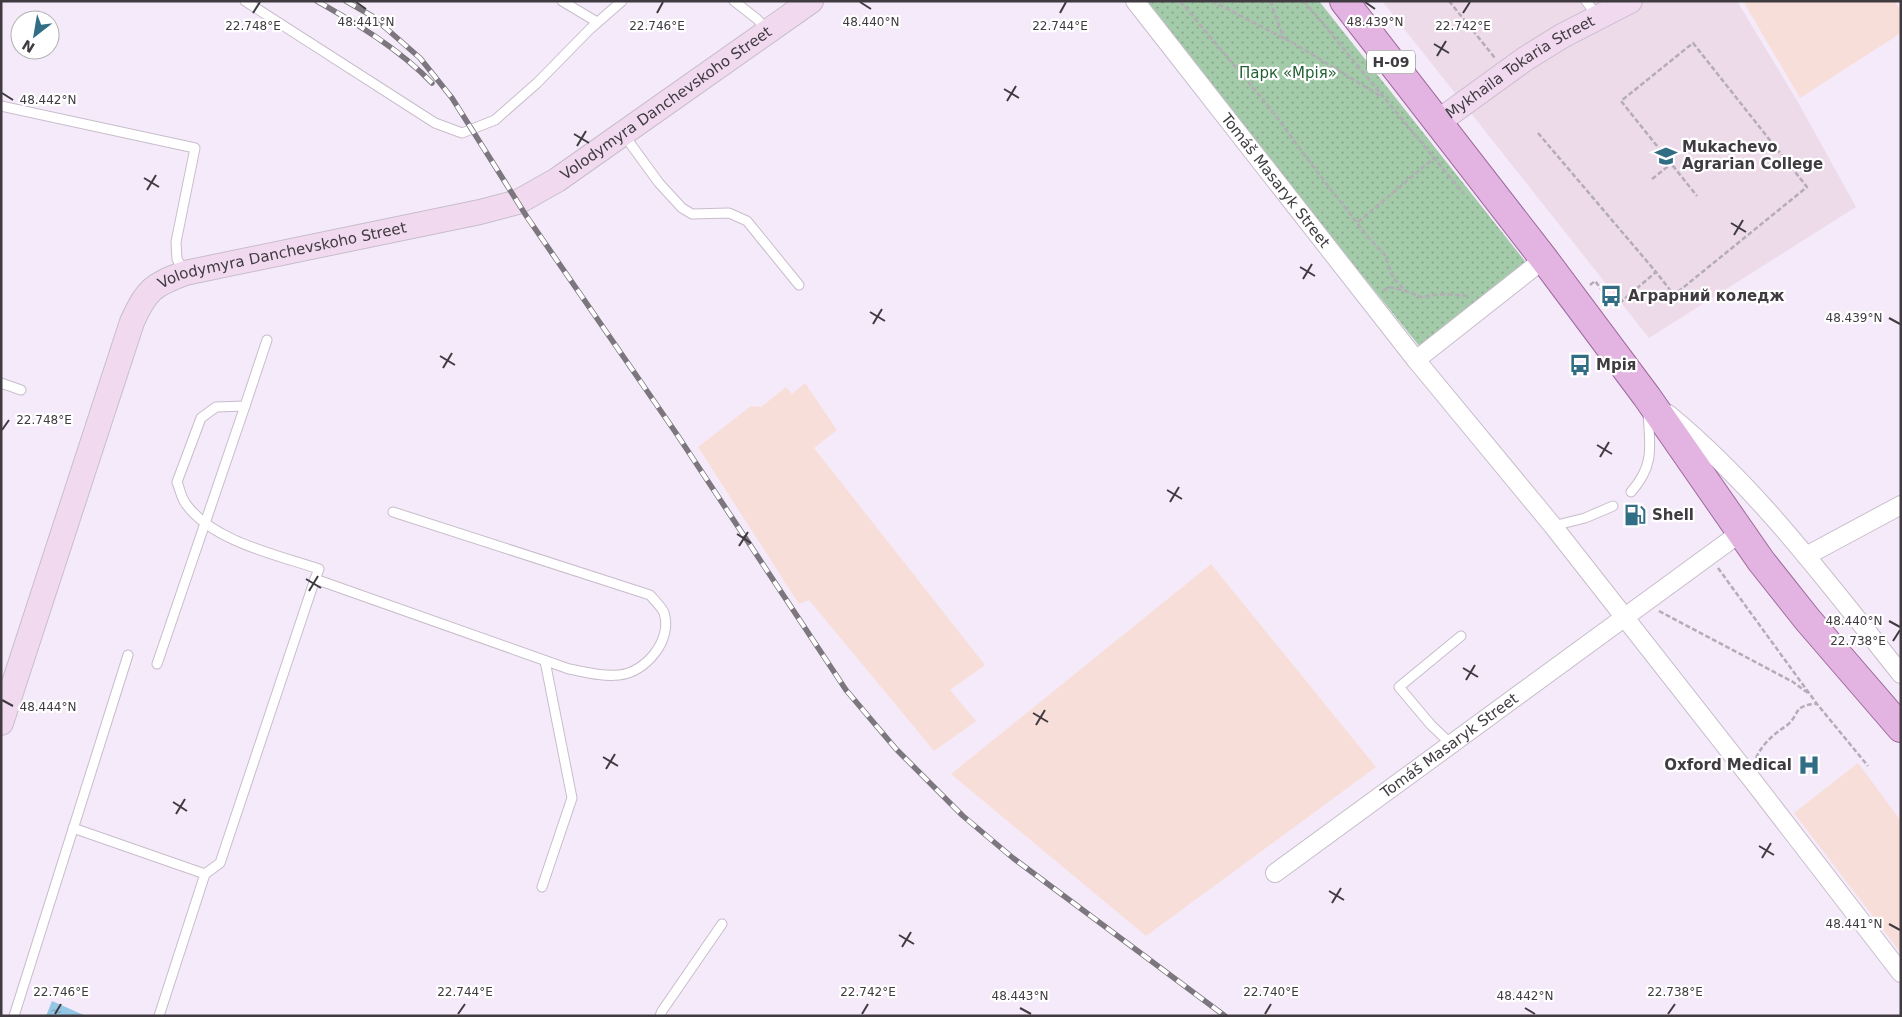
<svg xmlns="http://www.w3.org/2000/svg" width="1902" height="1017" viewBox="0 0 1902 1017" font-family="'DejaVu Sans',sans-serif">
  <defs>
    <pattern id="park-dots" width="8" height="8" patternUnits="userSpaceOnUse" patternTransform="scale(1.25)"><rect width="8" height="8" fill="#a3caa9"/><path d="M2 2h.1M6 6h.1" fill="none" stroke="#86a58b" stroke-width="1.8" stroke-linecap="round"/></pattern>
    <pattern id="water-ripples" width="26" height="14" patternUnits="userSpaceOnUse" patternTransform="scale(1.25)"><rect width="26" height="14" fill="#94c7e4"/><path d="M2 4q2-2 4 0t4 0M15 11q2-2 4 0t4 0" fill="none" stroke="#7aa3ba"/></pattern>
  </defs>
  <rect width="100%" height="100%" fill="#f5eaf9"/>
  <g fill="#f8ded9">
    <polygon points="1743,1 1895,1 1901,11 1901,33 1800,98"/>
    <polygon points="805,383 837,430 814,448 985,665 950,690 976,721 934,751 809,600 799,604 698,447 751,406 761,407 786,387 792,394"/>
    <polygon points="1211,564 1376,767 1146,936 951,774"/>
    <polygon points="1858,763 1901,821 1901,953 1794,813"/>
  </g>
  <polygon fill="#eedbea" points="1382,1 1737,1 1799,104 1856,207 1649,338"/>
  <polygon fill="url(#park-dots)" points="1141,1 1319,1 1528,265 1420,347"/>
  <polygon fill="url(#water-ripples)" points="52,1001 86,1016 46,1016"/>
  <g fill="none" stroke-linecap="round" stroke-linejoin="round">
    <g stroke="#c8bdcb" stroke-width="11">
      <g id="lane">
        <polyline points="245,1 435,123 462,133 495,120 537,83 590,29 622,1"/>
        <polyline points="562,1 597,22"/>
        <polyline points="734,1 757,19 767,30"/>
        <polyline points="1586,1 1598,17"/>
        <polyline points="1,106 195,148 176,242 177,259 185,273"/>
        <polyline points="624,135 659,183 682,208 692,214 729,213 747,221 799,285"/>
        <path d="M267 340 245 406 216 407 201 418 177 482C180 489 181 498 186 504 212 541 277 555 319 569L315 579"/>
        <polyline points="1,383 21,390"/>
        <path d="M1631 492C1655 465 1650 446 1648 413"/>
        <polyline points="1553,526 1585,518 1613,506"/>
        <polyline points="157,664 245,406"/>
        <polyline points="1451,744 1431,725 1399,687 1461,636"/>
        <polyline points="73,828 205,874"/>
        <polyline points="542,887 572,798 545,661"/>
        <polyline points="14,1016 128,655"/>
        <path d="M159 1016 205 874 220 863 315 579 569 669C585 672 602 677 619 675 645 673 673 640 664 613 662 607 654 600 650 595L393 512"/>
        <polyline points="660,1016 662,1011 722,924"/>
      </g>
    </g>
    <g stroke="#c8bdcb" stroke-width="20">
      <g id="street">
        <path id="s1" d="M1135 1 1416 360 1553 526 1753 781 1901 973"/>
        <polyline points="1416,360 1544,259"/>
        <path d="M1668 414C1758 488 1828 583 1901 674"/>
        <polyline points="1806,556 1901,505"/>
        <path id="s2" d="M1275 873 1740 533"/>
      </g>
    </g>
    <g stroke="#c8bdcb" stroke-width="26">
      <g id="secondary">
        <path id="s3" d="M1438 122 1525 59 1562 36 1630 1"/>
        <path id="s4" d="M1 723 132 322C146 290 153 285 185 273L480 212 518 202 557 180 811 1"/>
      </g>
    </g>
    <g stroke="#9e699c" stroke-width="30">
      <polyline id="primary" points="1344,1 1544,259 1647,397 1761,561 1807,619 1901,728"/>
    </g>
    <g stroke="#b4acb7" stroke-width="2.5" stroke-dasharray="5 2.5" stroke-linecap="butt">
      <polyline points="1180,1 1270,108 1312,165 1368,237 1385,255 1393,278 1406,291"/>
      <polyline points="1212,1 1295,44 1382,97"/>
      <polyline points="1270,1 1284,39"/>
      <polyline points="1304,1 1464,194"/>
      <polyline points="1449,1 1495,58"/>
      <polyline points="1538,133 1656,272"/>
      <polyline points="1652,179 1671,164"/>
      <polyline points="1358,222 1434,158"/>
      <polyline points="1590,285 1595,281 1615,307 1656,272 1674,295 1807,187 1693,43 1621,101 1697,196"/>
      <polyline points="1383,291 1389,287 1406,291 1421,297 1442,294 1469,296"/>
      <polyline points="1718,568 1817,704 1868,766"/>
      <polyline points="1659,611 1793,682 1808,693"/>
      <path d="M1756 758C1763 743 1773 735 1786 726 1800 716 1792 705 1816 704"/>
    </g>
    <use href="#lane" stroke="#fff" stroke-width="9"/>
    <use href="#street" stroke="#fff" stroke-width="18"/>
    <use href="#secondary" stroke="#f1daf0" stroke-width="24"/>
    <use href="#primary" stroke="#e3b4e1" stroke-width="28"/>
    <g stroke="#7c767e" stroke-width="5.5">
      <g id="rail">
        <path d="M317 1C359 25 399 49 432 83"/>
        <polyline points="346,1 372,16 420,58 452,98 527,217 676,433 846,690 896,749 963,816 1013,858 1225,1016"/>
      </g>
    </g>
    <use href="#rail" stroke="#fff" stroke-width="4" stroke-dasharray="11" stroke-linecap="butt"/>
  </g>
  <path fill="none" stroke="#3f3b40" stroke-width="2" d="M356 2 366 9M860 2 871 9M1365 2 1375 9M253 13 260 2M657 13 663 2M1060 13 1066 2M1463 13 1470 2M1434 44 1449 53M1437 56 1446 41M1004 89 1019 98M2 93 13 100M1007 101 1016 86M574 134 589 143M577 146 586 131M144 178 159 187M147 190 156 175M1731 223 1746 232M1734 235 1743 220M1300 267 1315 276M1303 279 1312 264M870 312 885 321M1889 318 1900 324M873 324 882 309M440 356 455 365M443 368 452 353M2 430 9 420M1597 445 1612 454M1600 457 1609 442M1167 490 1182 499M1170 502 1179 487M737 534 751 543M739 546 748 532M306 579 321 588M309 591 318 576M1889 621 1900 627M1893 641 1900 630M1463 668 1478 677M1466 680 1475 665M2 700 13 706M1033 713 1048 722M1036 725 1045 710M603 757 618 766M606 769 615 754M173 802 187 811M176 814 185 799M1759 846 1774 855M1762 858 1771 843M1329 891 1344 900M1332 903 1341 888M1889 924 1900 930M899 935 914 944M902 947 911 932M1020 1008 1031 1014M1525 1008 1535 1014M55 1014 61 1004M458 1014 465 1004M862 1014 868 1004M1265 1014 1271 1004M1668 1014 1675 1004"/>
  <defs>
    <g id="university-bare" transform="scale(1.725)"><path d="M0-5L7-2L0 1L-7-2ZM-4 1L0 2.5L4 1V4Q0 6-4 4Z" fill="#316e85" stroke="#fff" stroke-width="2.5" paint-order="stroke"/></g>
    <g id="bus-bare" transform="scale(1.725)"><path d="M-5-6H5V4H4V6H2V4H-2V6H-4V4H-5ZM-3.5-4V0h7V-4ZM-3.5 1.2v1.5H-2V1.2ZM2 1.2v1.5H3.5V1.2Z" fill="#316e85" stroke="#fff" stroke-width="2.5" paint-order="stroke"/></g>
    <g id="fuel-bare" transform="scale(1.725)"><path d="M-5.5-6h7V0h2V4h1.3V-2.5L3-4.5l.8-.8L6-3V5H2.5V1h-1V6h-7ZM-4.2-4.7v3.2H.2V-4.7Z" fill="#316e85" stroke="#fff" stroke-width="2.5" paint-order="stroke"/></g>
    <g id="hospital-bare" transform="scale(1.725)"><path d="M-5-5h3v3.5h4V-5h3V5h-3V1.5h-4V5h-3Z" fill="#316e85" stroke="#fff" stroke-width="2.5" paint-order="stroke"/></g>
  </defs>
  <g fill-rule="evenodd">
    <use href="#university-bare" x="1666" y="156"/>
    <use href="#bus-bare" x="1611" y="296"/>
    <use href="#bus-bare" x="1580" y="365"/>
    <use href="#fuel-bare" x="1635" y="515"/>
    <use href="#hospital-bare" x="1809" y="765"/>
  </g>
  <g text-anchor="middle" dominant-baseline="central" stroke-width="4.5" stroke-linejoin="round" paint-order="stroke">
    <rect fill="#fff" stroke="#797679" stroke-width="1" x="1367" y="50.5" width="48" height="23" rx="4"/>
    <g font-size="14" font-weight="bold" fill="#3f3b40">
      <text x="1391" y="62">Н-09</text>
    </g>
    <g font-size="15" fill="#3f3b40" stroke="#fff">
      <text stroke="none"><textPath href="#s3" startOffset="99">Mykhaila Tokaria Street</textPath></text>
      <text stroke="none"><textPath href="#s4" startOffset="1016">Volodymyra Danchevskoho Street</textPath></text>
      <text stroke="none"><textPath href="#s1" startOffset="228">Tomáš Masaryk Street</textPath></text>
      <text stroke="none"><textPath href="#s4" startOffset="596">Volodymyra Danchevskoho Street</textPath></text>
      <text stroke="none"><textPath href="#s2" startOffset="216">Tomáš Masaryk Street</textPath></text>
    </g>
    <g font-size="15" fill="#236133" stroke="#fff">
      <text x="1288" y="73">Парк «Мрія»</text>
    </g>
    <g font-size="15" font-weight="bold" fill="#3f3b40" stroke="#fff" text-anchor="start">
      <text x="1682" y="147">Mukachevo<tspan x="1682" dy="17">Agrarian College</tspan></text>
      <text x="1628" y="296">Аграрний коледж</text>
      <text x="1596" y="365">Мрія</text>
      <text x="1652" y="515">Shell</text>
      <text x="1792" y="765" text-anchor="end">Oxford Medical</text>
    </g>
  </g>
  <g font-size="12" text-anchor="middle" fill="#3f3b40" stroke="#fff" stroke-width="4.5" stroke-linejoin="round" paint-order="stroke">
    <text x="366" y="26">48.441°N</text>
    <text x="871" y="26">48.440°N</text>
    <text x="1375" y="26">48.439°N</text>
    <text x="1060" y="30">22.744°E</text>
    <text x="253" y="30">22.748°E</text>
    <text x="657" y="30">22.746°E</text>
    <text x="1463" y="30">22.742°E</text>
    <text x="48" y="104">48.442°N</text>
    <text x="1854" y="322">48.439°N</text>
    <text x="44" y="424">22.748°E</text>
    <text x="1854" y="625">48.440°N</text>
    <text x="1858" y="645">22.738°E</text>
    <text x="48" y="711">48.444°N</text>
    <text x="1854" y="928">48.441°N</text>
    <text x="61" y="996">22.746°E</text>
    <text x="465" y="996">22.744°E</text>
    <text x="868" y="996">22.742°E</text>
    <text x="1271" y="996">22.740°E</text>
    <text x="1675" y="996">22.738°E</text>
    <text x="1020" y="1000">48.443°N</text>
    <text x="1525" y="1000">48.442°N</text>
  </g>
  <rect width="1902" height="1017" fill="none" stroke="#3f3b40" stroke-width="5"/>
  <g transform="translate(35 35) rotate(211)"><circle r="24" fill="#ffffff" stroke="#b2b1b3"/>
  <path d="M0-4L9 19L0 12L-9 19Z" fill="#316e85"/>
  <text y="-8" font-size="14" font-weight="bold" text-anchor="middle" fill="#3f3b40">N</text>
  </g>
</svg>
